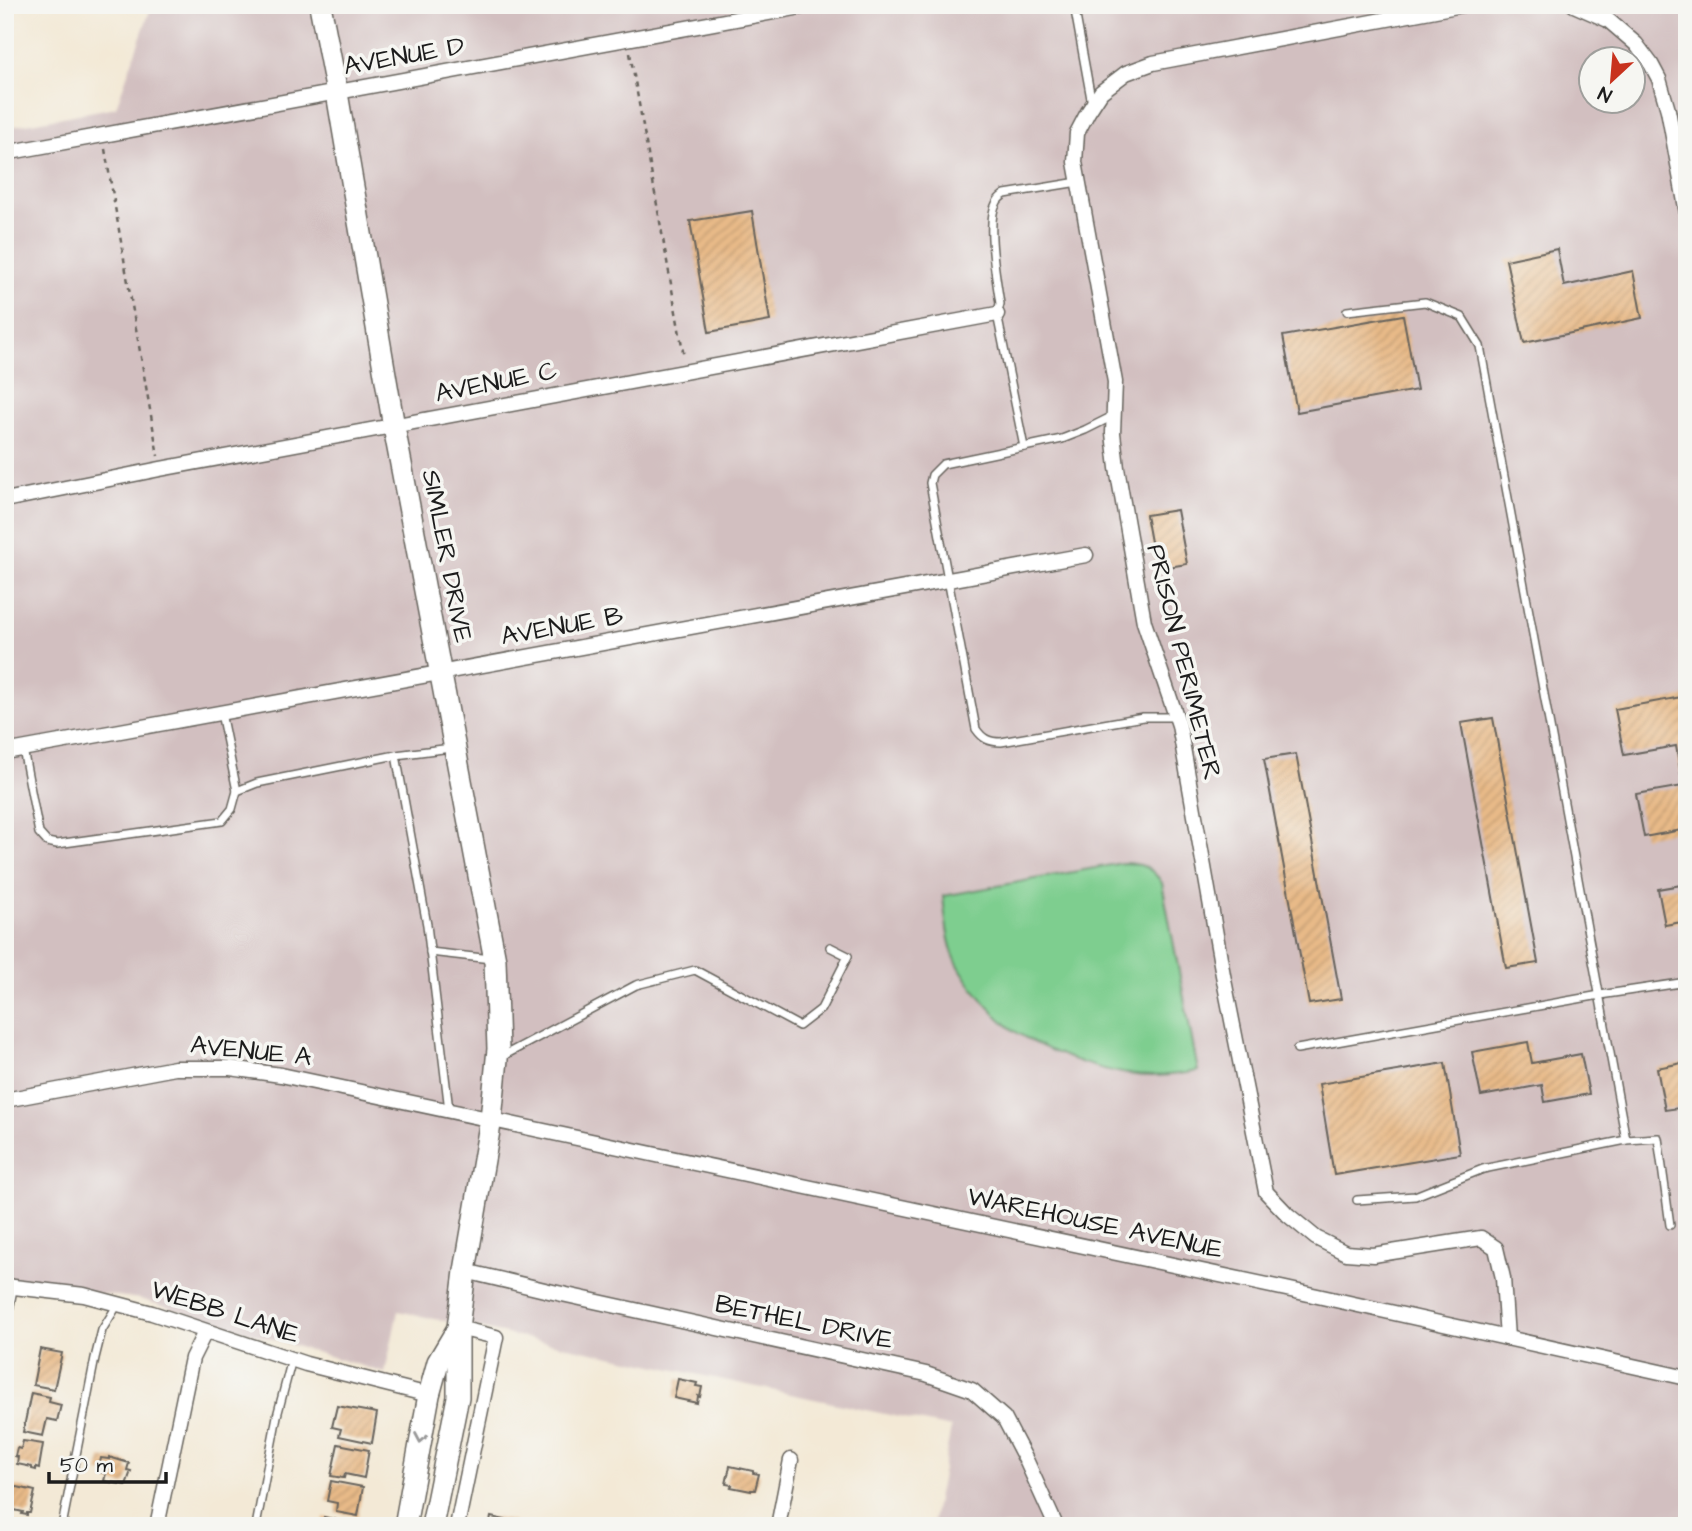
<svg xmlns="http://www.w3.org/2000/svg" width="1692" height="1531" viewBox="0 0 1692 1531" font-family="'Architects Daughter',sans-serif">
  <defs>
    <pattern id="building-hatch" width="6" height="6" patternUnits="userSpaceOnUse" patternTransform="scale(1.75)"><rect width="6" height="6" fill="#e8ba88"/><path d="M-1 1l2-2M0 6l6-6M5 7l2-2" fill="none" stroke="#c69f75"/></pattern>
  </defs>
  <rect width="100%" height="100%" fill="#f6f6f2"/>
  <filter id="ink" filterUnits="userSpaceOnUse"><feTurbulence type="fractalNoise" baseFrequency=".0143" numOctaves="2"/><feDisplacementMap in="SourceGraphic" scale="14" xChannelSelector="R" yChannelSelector="G"/><feConvolveMatrix kernelMatrix="1 2 1 2 8 2 1 2 1" color-interpolation-filters="sRGB"/></filter>
  <filter id="wash" filterUnits="userSpaceOnUse"><feTurbulence type="fractalNoise" baseFrequency=".00686" numOctaves="4" result="noise"/><feDisplacementMap in="SourceGraphic" scale="28" xChannelSelector="R" yChannelSelector="G"/><feGaussianBlur stdDeviation="1.57" result="paint"/><feColorMatrix in="noise" values="0 0 0 0 0 0 0 0 0 0 0 0 0 0 0 0 0 1.4 0 .05"/><feComposite in="paint" operator="in"/></filter>
  <g filter="url(#wash)">
    <rect width="100%" height="100%" fill="#f3e9d6"/>
    <path fill="#d2bfc0" fill-rule="evenodd" d="M152 5H1687V1526H932L951 1428 398 1311 385 1373 140 1299 5 1281V128L116 107ZM1590 60H1632V102H1590Z"/>
    <path fill="#7ece8f" stroke="#4d7556" stroke-width="2" d="M1122 863C1141 863 1152 867 1162 883L1198 1071C1175 1075 1152 1078 1128 1074 1093 1069 1042 1050 1013 1030 993 1015 962 977 953 954 947 936 945 916 943 896Z"/>
    <g id="blocks">
      <g fill="url(#building-hatch)">
        <polygon points="752,211 770,321 709,332 690,221"/>
        <polygon points="1557,249 1564,286 1633,271 1642,318 1524,343 1506,260"/>
        <polygon points="1403,315 1417,390 1297,412 1283,336"/>
        <polygon points="1177,510 1187,564 1156,569 1146,515"/>
        <polygon points="1687,696 1687,829 1644,837 1636,794 1683,786 1676,746 1624,755 1615,709"/>
        <polygon points="1493,718 1538,963 1506,968 1461,723"/>
        <polygon points="1296,754 1341,999 1309,1004 1264,759"/>
        <polygon points="1687,884 1687,921 1665,925 1658,889"/>
        <polygon points="1528,1042 1532,1063 1581,1054 1589,1094 1545,1102 1542,1085 1481,1096 1472,1052"/>
        <polygon points="1687,1062 1687,1107 1665,1110 1657,1068"/>
        <polygon points="1445,1063 1460,1154 1334,1175 1319,1084"/>
        <polygon points="40,1349 62,1353 54,1389 33,1385"/>
        <polygon points="678,1379 697,1383 696,1386 702,1387 700,1397 698,1396 697,1403 674,1398"/>
        <polygon points="31,1393 50,1397 49,1402 61,1405 57,1421 47,1419 43,1436 23,1432"/>
        <polygon points="337,1406 377,1413 372,1443 339,1436 341,1429 332,1427"/>
        <polygon points="23,1441 43,1444 39,1468 36,1467 36,1470 32,1469 32,1467 17,1464 18,1457 15,1456 17,1448 21,1449"/>
        <polygon points="338,1444 369,1450 364,1478 345,1474 344,1478 331,1476"/>
        <polygon points="109,1457 129,1463 127,1470 131,1471 126,1485 104,1481 106,1473 98,1472 101,1458 109,1459"/>
        <polygon points="730,1466 753,1471 753,1473 759,1474 755,1490 751,1490 751,1491 731,1487 732,1485 726,1484"/>
        <polygon points="331,1481 363,1487 358,1516 336,1512 337,1503 327,1501"/>
        <polygon points="13,1486 35,1491 30,1513 27,1513 27,1515 22,1514 23,1512 10,1509 11,1503 8,1503"/>
        <polygon points="324,1517 359,1525 358,1526 322,1526"/>
        <polygon points="491,1517 514,1522 513,1526 489,1526"/>
      </g>
    </g>
  </g>
  <g filter="url(#ink)">
    <use href="#blocks" fill-opacity="0" stroke="#67645d" stroke-width="2"/>
    <g fill="none" stroke-linecap="round" stroke-linejoin="round">
      <g stroke="#67645d" stroke-width="10">
        <g id="lane">
          <polyline points="1074,5 1092,104"/>
          <polyline points="1347,311 1425,302 1462,317 1480,346 1626,1140 1483,1169 1415,1196 1357,1200"/>
          <path d="M1113 416 1085 430 1062 439 943 464 932 475 930 483 976 729C983 739 989 742 1001 742L1143 717H1176"/>
          <path d="M1024 447 997 314 1000 304C997 282 985 220 997 202 998 199 1002 196 1005 194L1078 182"/>
          <polyline points="221,713 237,791"/>
          <polyline points="23,749 39,833 47,842 57,844 222,821 232,809 237,791 257,783 396,755 427,925 449,1110"/>
          <polyline points="396,755 451,748"/>
          <polyline points="430,952 491,959"/>
          <polyline points="1297,1049 1600,995 1687,982"/>
          <polyline points="501,1057 636,985 695,970 799,1026 821,1009 848,956 830,947"/>
          <polyline points="1626,1140 1658,1138 1670,1225"/>
          <polyline points="62,1526 95,1358 102,1330 118,1304"/>
          <polyline points="256,1526 277,1416 292,1359"/>
        </g>
      </g>
      <g stroke="#67645d" stroke-width="17">
        <g id="street">
          <polyline points="1462,5 1153,63 1126,73 1101,92 1088,112 1077,133 1075,162 1115,382 1113,433 1117,468 1144,622 1179,725 1223,975 1266,1192 1288,1215 1316,1238 1346,1253 1373,1255 1481,1238 1496,1248 1503,1278 1507,1338"/>
          <polyline points="1574,5 1608,20 1636,44 1651,64 1659,79 1668,110 1687,213"/>
          <polyline points="5,153 812,5"/>
          <polyline points="5,500 160,469 997,314"/>
          <polyline points="5,752 1086,555"/>
          <polyline points="5,1100 175,1068 230,1068 281,1075 1286,1289 1687,1378"/>
          <polyline points="465,1271 553,1292 926,1374 972,1390 1004,1418 1027,1462 1056,1526"/>
          <polyline points="5,1286 84,1295 152,1313 306,1364 429,1395"/>
          <polyline points="5,1313 10,1286"/>
          <polyline points="157,1526 192,1358 205,1332"/>
          <polyline points="457,1526 496,1337 458,1328"/>
          <polyline points="778,1526 791,1460"/>
        </g>
      </g>
      <g stroke="#67645d" stroke-width="24">
        <g id="secondary">
          <polyline points="320,5 337,93 394,427 495,960 498,1049 491,1119 465,1271 458,1328 458,1397 432,1526"/>
          <polyline points="405,1526 429,1395 438,1362 457,1330"/>
        </g>
      </g>
      <g stroke="#67645d" stroke-width="2.5" stroke-dasharray="5 5" stroke-linecap="butt">
        <polyline points="630,53 684,357"/>
        <polyline points="105,149 158,456"/>
      </g>
      <use href="#lane" stroke="#fff" stroke-width="7"/>
      <use href="#street" stroke="#fff" stroke-width="14"/>
      <use href="#secondary" stroke="#fff" stroke-width="21"/>
    </g>
    <defs><path id="oneway-chevron" d="M-2-3.5L2.5 0L-2 3.5" fill="none" stroke-width="1.6" stroke-linecap="round" stroke-linejoin="round" transform="scale(1.75)"/></defs>
    <use stroke="#999" href="#oneway-chevron" transform="translate(421 1438) rotate(100)"/>
  </g>
  <g text-anchor="middle" dominant-baseline="central" stroke-width="7" stroke-linejoin="round" paint-order="stroke">
    <g font-size="26" fill="#1c1c1c" stroke="#f6f6f2">
      <text transform="translate(404 56) rotate(-10)">AVENUE D</text>
      <text transform="translate(496 382) rotate(-11)">AVENUE C</text>
      <text transform="translate(447 556) rotate(79)">SIMLER DRIVE</text>
      <text transform="translate(562 626) rotate(-10)">AVENUE B</text>
      <text transform="translate(1184 662) rotate(76)">PRISON PERIMETER</text>
      <text transform="translate(251 1051) rotate(6)">AVENUE A</text>
      <text transform="translate(1095 1223) rotate(12)">WAREHOUSE AVENUE</text>
      <text transform="translate(225 1312) rotate(18)">WEBB LANE</text>
      <text transform="translate(804 1322) rotate(12)">BETHEL DRIVE</text>
    </g>
  </g>
  <rect width="1692" height="1531" fill="none" stroke="#f6f6f2" stroke-width="28"/>
  <g transform="translate(1612 80) rotate(206)"><circle r="33" fill="#f6f6f2" stroke="#9f9f9c" stroke-width="2"/>
  <path d="M0-5L12 26L0 18L-12 26Z" fill="#c8321e"/>
  <text y="-10" font-size="19" font-weight="bold" text-anchor="middle" fill="#1c1c1c">N</text>
  </g>
  <path d="M49 1472v10h117v-10" fill="none" stroke="#1c1c1c" stroke-width="3.5"/>
  <text x="60" y="1472" font-size="21" fill="#1c1c1c" stroke="#f6f6f2" stroke-width="5" paint-order="stroke">50 m</text>
</svg>
